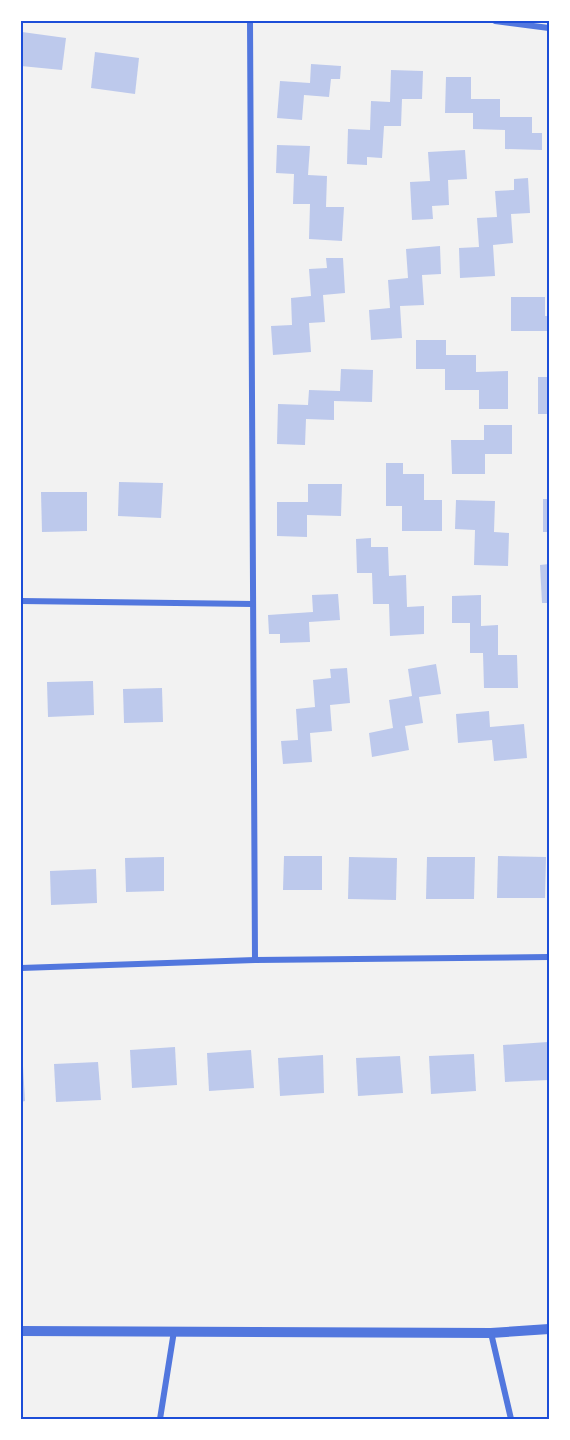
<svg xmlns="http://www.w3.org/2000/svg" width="570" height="1440" viewBox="0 0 570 1440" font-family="Figtree,sans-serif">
  <rect width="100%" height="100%" fill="#f2f2f2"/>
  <g fill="#bdc9ec">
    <polygon points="22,32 66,38 62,70 21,66"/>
    <polygon points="95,52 139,58 135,94 91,88"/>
    <polygon points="311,64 341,66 340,79 331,79 329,97 304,95 302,120 277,118 280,81 310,83"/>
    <polygon points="391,70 423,71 422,99 402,99 401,126 384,126 382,158 367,157 367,165 347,164 348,129 370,130 371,101 390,102"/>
    <polygon points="446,77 471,77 471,99 500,99 500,117 532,117 532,133 542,133 542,150 505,149 505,130 473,129 473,113 445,113"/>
    <polygon points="277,145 310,146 308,175 327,176 326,207 344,207 342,241 309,239 310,204 293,204 294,174 276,173"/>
    <polygon points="465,150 467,179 448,180 449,205 432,206 433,219 412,220 410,182 430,181 428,152"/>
    <polygon points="528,178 530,213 511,214 513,243 493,245 495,276 460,278 459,248 479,247 477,218 497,217 495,191 514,190 514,179"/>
    <polygon points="440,246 441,274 422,275 424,305 400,306 402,338 371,340 369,310 390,308 388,280 408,278 406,249"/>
    <polygon points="326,258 343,258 345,293 323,295 325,322 309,323 311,352 273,355 271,326 292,325 291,298 311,296 309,269 327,268"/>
    <polygon points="511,297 545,297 545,316 549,316 549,331 511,331"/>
    <polygon points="416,340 446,340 446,355 476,355 476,372 508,371 508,409 479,409 479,390 445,390 445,369 416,369"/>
    <polygon points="341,369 373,370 372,402 334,401 334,420 306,419 305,445 277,444 278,404 308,405 309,390 340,391"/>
    <rect x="538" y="377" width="11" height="37"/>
    <polygon points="484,425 512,425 512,454 485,454 485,474 452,474 451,440 484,440"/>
    <polygon points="386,463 403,463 403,474 424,474 424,500 442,500 442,531 402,531 402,506 386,506"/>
    <polygon points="119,482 163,483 161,518 118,516"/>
    <polygon points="308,484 342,484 341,516 307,515 307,537 277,536 277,502 308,502"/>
    <polygon points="41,492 87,492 87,531 42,532"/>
    <rect x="543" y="499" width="6" height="33"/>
    <polygon points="456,500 495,501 494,532 509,533 508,566 474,565 475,530 455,529"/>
    <polygon points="371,538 371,547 388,547 389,576 406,575 407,607 424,606 424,634 390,636 389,604 373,604 372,573 357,573 356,539"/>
    <polygon points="549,564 549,603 542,603 540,565"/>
    <polygon points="338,594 340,620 309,622 310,642 280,643 280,634 269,634 268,615 313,612 312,595"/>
    <polygon points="481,595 481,626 498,625 498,655 517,655 518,688 484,688 483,653 470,653 470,623 452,623 452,596"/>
    <polygon points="436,664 441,694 419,697 423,723 405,726 409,750 372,757 369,733 393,728 389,700 412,696 408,669"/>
    <polygon points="347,668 350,703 330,705 332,731 310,733 312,762 283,764 281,741 298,740 296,709 315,707 313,680 331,678 330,669"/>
    <polygon points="93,681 94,715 48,717 47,682"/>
    <polygon points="162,688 163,722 124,723 123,689"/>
    <polygon points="489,711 490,727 524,724 527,758 494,761 492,740 458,743 456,714"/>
    <polygon points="284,856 322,856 322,890 283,890"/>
    <polygon points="498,856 546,857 545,898 497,898"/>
    <polygon points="164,857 164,891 126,892 125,858"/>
    <polygon points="349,857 397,858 396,900 348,899"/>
    <polygon points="427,857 475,857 474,899 426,899"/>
    <polygon points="96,869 97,903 51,905 50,871"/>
    <polygon points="548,1042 549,1080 505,1082 503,1045"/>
    <polygon points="175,1047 177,1085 132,1088 130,1050"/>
    <polygon points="251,1050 254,1088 209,1091 207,1053"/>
    <polygon points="474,1054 476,1091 431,1094 429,1056"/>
    <polygon points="323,1055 324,1093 280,1096 278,1058"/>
    <polygon points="400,1056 403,1093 358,1096 356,1058"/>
    <polygon points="98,1062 101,1100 56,1102 54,1064"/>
    <polygon points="21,1066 23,1066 25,1101 21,1102"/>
  </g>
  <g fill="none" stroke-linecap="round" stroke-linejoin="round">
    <g stroke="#5277de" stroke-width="6">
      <polyline points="250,21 255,960"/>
      <polyline points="495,21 549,28"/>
      <polyline points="21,601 253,604"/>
      <polyline points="21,968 255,960 549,957"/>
      <polyline points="491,1333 511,1419"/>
      <polyline points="160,1419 174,1331"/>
    </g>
    <polyline stroke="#5277de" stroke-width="10" points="21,1331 491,1333 549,1329"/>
  </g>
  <rect width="570" height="1440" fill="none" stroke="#ffffff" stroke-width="45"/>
  <rect x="22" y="22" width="526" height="1396" fill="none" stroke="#1d4ed8" stroke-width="2"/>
</svg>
